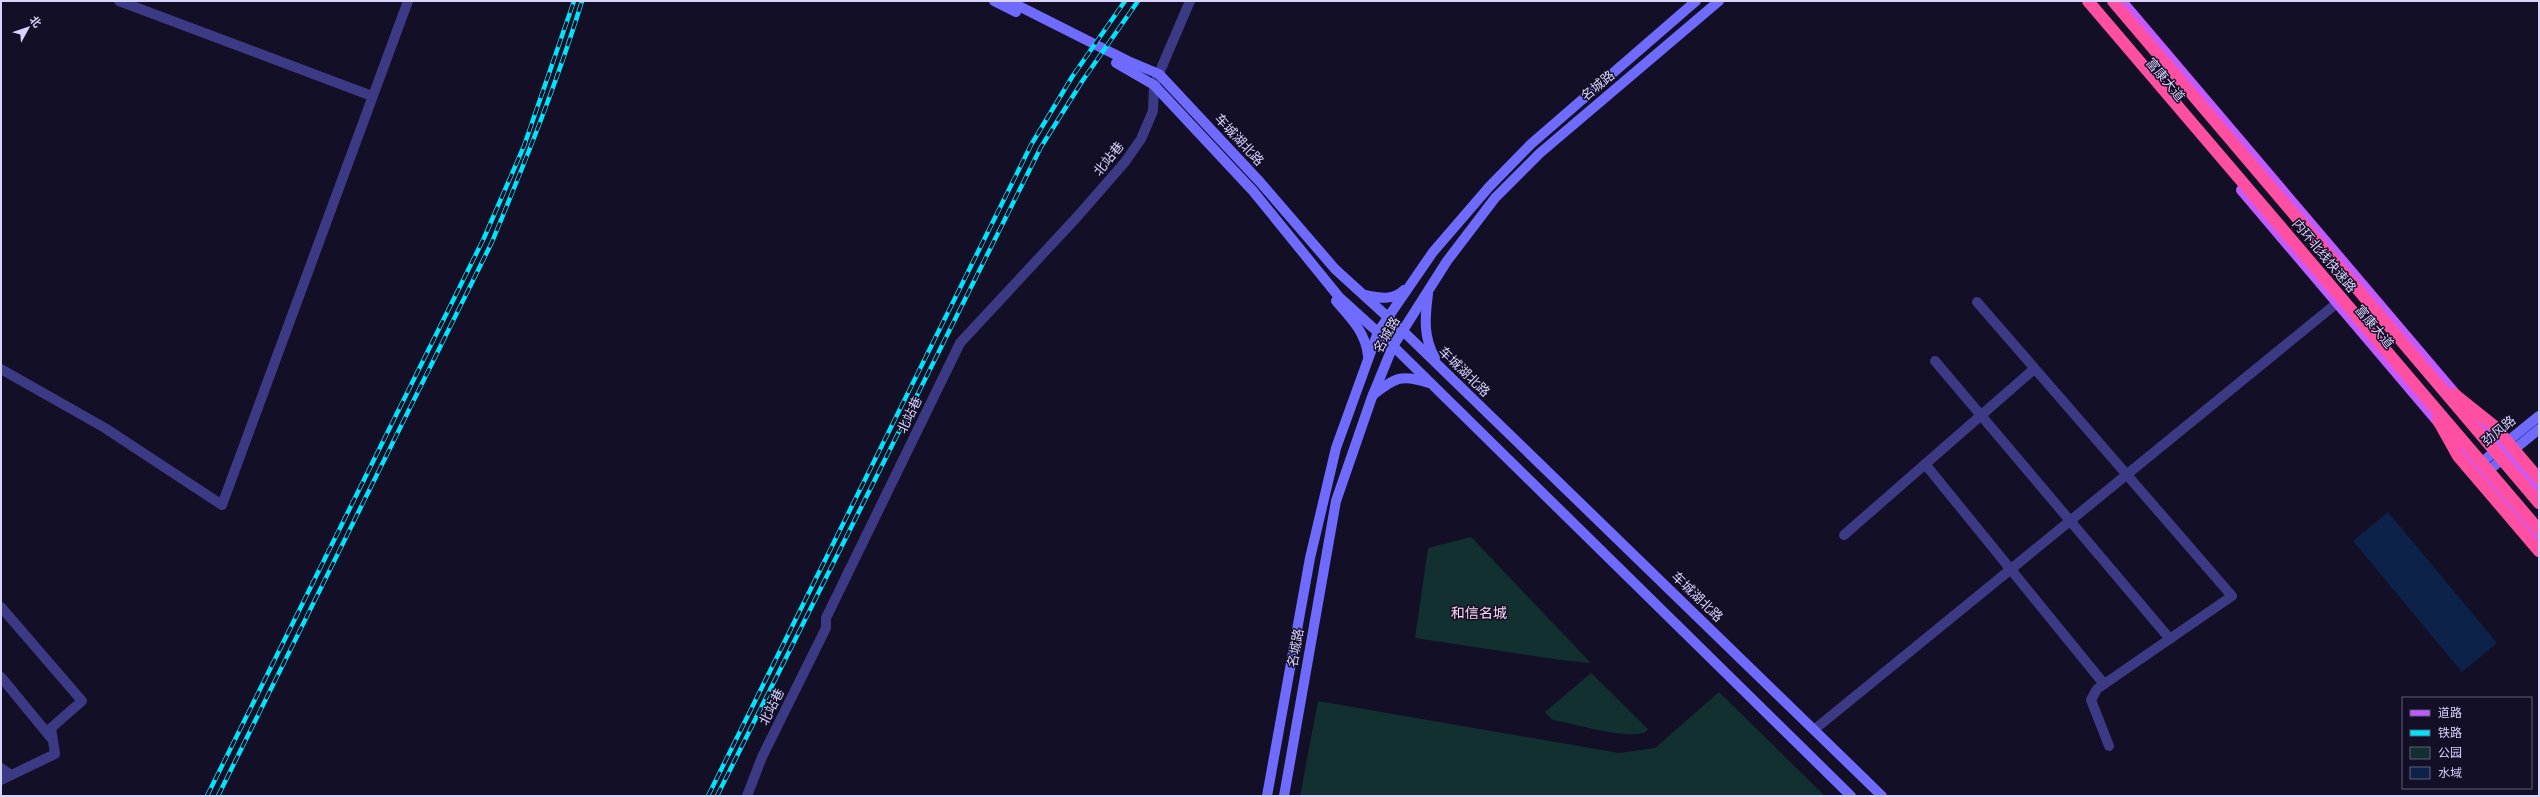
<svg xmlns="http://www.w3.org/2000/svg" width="2540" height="797" viewBox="0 0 2540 797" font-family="'Source Sans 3','Noto Sans SC',sans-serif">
  <rect width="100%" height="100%" fill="#130f26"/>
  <g fill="#12302f">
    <polygon points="1471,537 1591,663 1561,660 1415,638 1428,548"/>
    <path d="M1591 673 1648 729 1646 732C1626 740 1576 724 1553 720L1545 712Z"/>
    <polygon points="1719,692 1825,796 1300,796 1318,701 1619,753 1655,748"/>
  </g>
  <polygon fill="#0c2248" points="2388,512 2497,643 2462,672 2353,541"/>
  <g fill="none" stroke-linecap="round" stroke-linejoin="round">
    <g stroke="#3d3a85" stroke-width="10">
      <polyline points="119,1 372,96"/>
      <polyline points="1977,302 2232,596 2097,689 2091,700 2109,746"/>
      <polyline points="1935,361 2170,639"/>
      <polyline points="1,369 105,428 222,505 408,1"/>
      <polyline points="1925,464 2104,684"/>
      <polyline points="1844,535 2034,369"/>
      <polyline points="1,607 82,701 51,728 55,754 1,780"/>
      <polyline points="1,677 52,739"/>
      <polyline points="1815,729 2337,303"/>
      <polyline points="1,768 11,775"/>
      <polyline points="747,796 762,757 826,628 826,618 960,343 1077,217 1125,162 1141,139 1153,111 1154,85 1190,1"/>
    </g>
    <g stroke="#6f6bff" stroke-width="10">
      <polyline points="994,1 1016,12"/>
      <polyline points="1009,1 1128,61 1159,74 1260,182 1335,269 1403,331 1882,796"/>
      <polyline points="1116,63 1154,85 1253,191 1339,297 1393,346 1851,796"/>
      <path d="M1428 294C1425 317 1423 337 1435 358"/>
      <path d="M1365 295C1379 298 1393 301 1404 290"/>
      <path d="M1336 301C1351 318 1366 333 1368 356"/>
      <path d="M1373 395C1395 377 1402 374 1429 383"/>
      <polyline points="2476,467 2539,416"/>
      <polyline points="2483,475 2539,429"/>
      <polyline points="1267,796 1310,558 1336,448 1378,332 1433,252 1489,187 1531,144 1696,1"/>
      <polyline points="1284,796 1336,501 1372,397 1393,346 1447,261 1495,198 1540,153 1719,1"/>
    </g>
    <g stroke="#c25bff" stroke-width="10">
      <polyline points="2122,1 2460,399"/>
      <polyline points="2241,190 2442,427"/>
      <polyline points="2472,413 2539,492"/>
      <polyline points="2452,439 2539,541"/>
    </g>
    <g stroke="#00e5ff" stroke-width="4.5">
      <g id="rail">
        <polyline points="207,796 484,238 524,146 574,1"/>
        <path d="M218 796 492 242C525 162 557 83 582 1"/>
        <polyline points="708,796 1031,145 1072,77 1125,1"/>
        <polyline points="717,796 1041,147 1083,80 1138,1"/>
      </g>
    </g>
    <use href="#rail" stroke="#130f26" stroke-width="3" stroke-dasharray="9" stroke-linecap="butt"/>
    <g stroke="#ff4fa3" stroke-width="12">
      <polyline points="2088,1 2539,530"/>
      <polyline points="2113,1 2539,503"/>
      <polyline points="2454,394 2494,426 2539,479"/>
      <polyline points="2438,420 2458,456 2539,551"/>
    </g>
  </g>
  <g text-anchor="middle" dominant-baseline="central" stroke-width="3" stroke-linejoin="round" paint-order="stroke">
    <g font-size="13" fill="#d9d4ff" stroke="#130f26">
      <text transform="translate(2165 80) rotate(50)">富康大道</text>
      <text transform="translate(1598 86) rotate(-40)">名城路</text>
      <text transform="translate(1239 140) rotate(47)">车城湖北路</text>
      <text transform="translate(1109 159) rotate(-51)">北站巷</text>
      <text transform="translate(2324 256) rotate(50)">内环北线快速路</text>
      <text transform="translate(2374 327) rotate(50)">富康大道</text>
      <text transform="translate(1387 335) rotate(-61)">名城路</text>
      <text transform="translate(1464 372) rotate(44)">车城湖北路</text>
      <text transform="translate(910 415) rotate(-64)">北站巷</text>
      <text transform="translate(2499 431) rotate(-39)">劲风路</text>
      <text transform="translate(1697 597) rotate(44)">车城湖北路</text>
      <text transform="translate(1296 648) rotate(-80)">名城路</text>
      <text transform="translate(772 707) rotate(-63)">北站巷</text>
    </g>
    <g font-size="14" fill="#ffd6f0" stroke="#130f26">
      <text x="1479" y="614">和信名城</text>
    </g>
  </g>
  <rect width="2540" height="797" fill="none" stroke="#d9d4ff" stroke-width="4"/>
  <rect x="2402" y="697" width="130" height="92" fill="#130f26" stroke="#625e7d"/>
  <rect x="2410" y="710" width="20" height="6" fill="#c25bff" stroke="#625e7d"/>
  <text x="2438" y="717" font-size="12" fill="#d9d4ff">道路</text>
  <rect x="2410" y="730" width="20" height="6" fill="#00e5ff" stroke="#625e7d"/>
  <text x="2438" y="737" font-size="12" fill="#d9d4ff">铁路</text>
  <rect x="2410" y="747" width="20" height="12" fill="#12302f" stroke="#625e7d"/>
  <text x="2438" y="757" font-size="12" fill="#d9d4ff">公园</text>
  <rect x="2410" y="767" width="20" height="12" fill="#0c2248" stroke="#625e7d"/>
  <text x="2438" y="777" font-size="12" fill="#d9d4ff">水域</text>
  <g transform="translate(28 28) rotate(50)" stroke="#130f26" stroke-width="3" paint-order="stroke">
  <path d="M0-3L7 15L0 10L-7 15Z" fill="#d9d4ff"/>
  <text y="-6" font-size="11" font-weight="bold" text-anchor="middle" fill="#d9d4ff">北</text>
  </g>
</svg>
